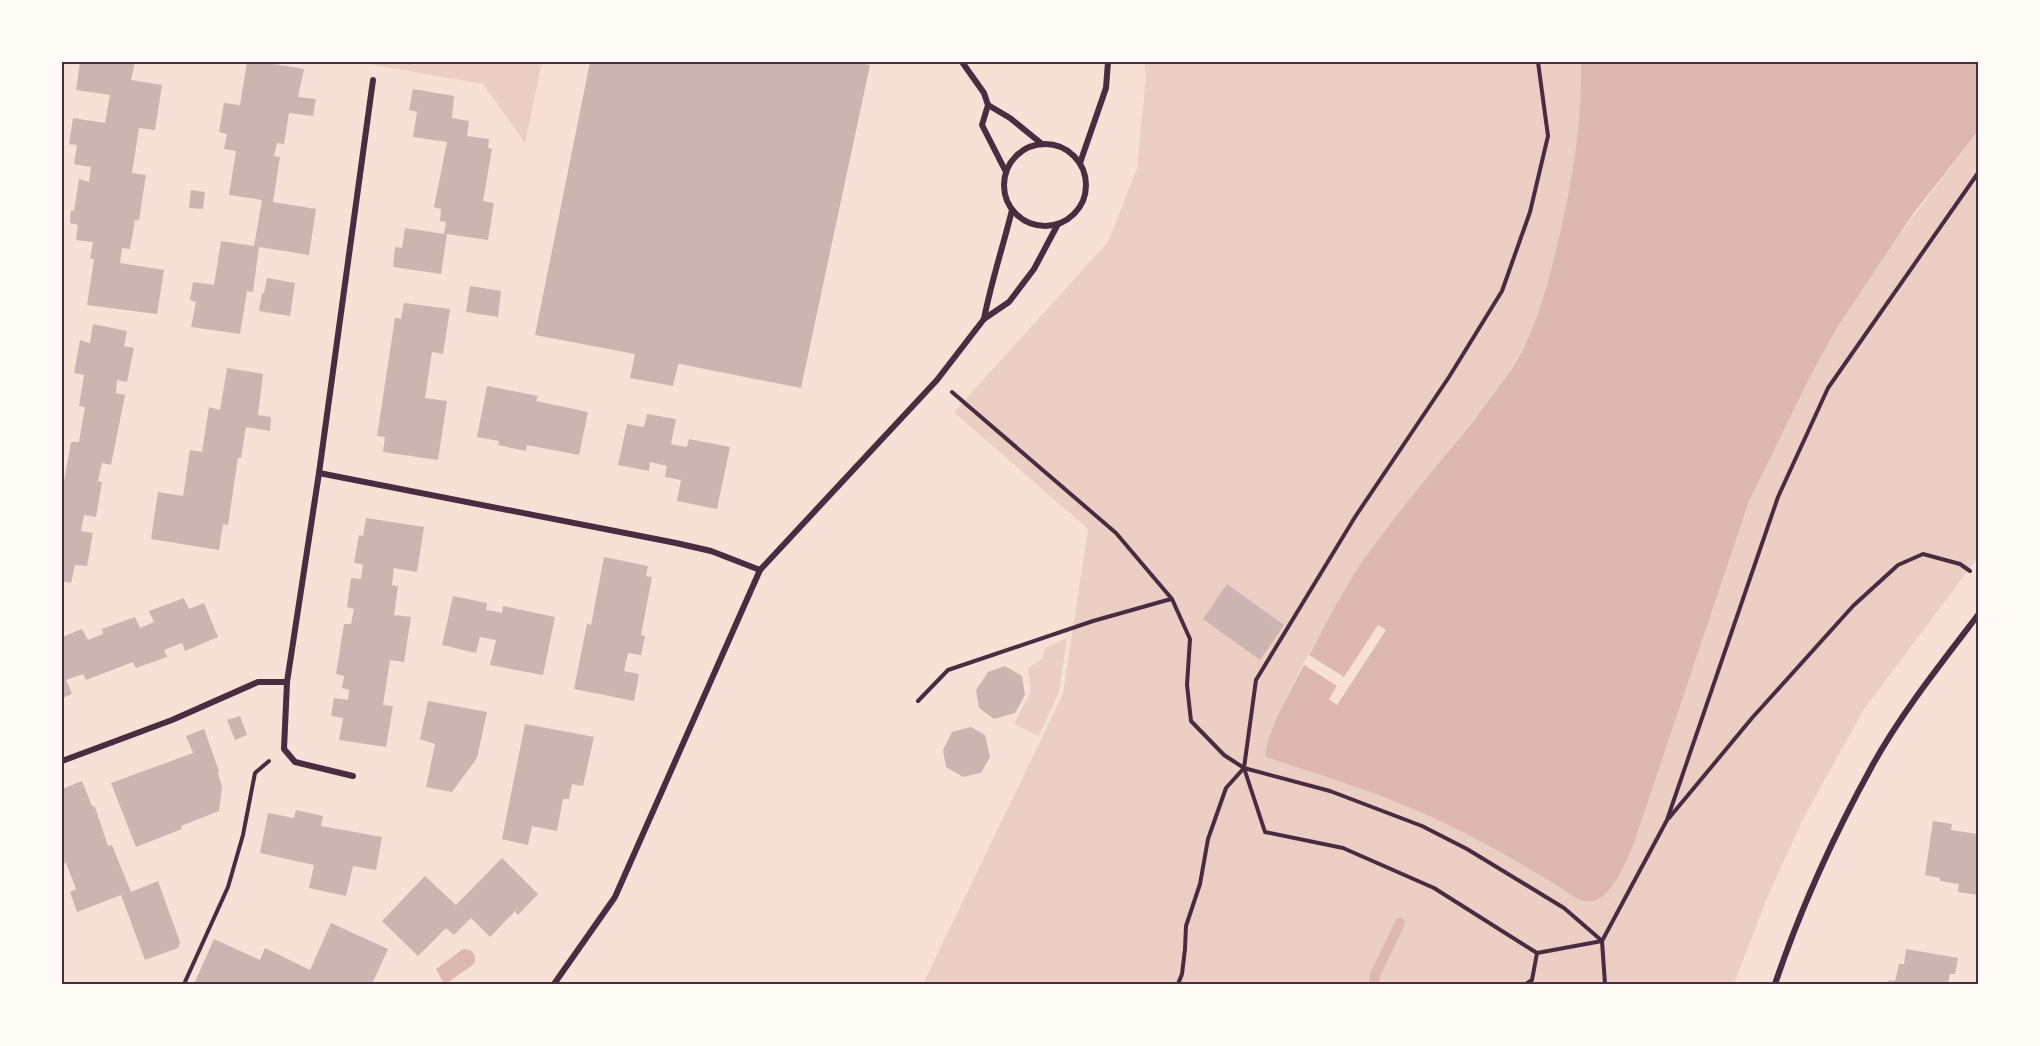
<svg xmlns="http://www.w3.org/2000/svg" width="2040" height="1046" viewBox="0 0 2040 1046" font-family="'Roboto Condensed',sans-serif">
  <rect width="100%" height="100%" fill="#f7e1d7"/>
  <g fill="#ebcfc5">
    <polygon points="357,62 542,62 525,143 483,84"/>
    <polygon points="1144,62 1581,62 1582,98 1571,185 1549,281 1542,303 1528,339 1503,382 1374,545 1354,575 1303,664 1269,734 1345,783 1402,804 1450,825 1509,856 1579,900 1592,902 1600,897 1633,846 1749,501 1811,375 1838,326 1900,234 1978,131 1978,557 1864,709 1804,817 1765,903 1734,984 923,984 1063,694 1088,529 954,412 1108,242 1137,168 1146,76"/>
    <polygon points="1067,638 1059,692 1039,736 1014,724 1031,691 1028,668 1042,659 1045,648"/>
  </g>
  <g fill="#dcb8b0">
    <path d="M1581 62H1978V131L1913 214 1838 326 1811 375 1749 501 1633 846C1625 863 1613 895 1594 901 1589 902 1584 901 1579 900 1523 864 1464 829 1401 804 1357 786 1311 772 1266 757 1264 736 1286 701 1295 682 1320 636 1343 586 1375 544 1406 502 1441 461 1474 420 1490 398 1508 377 1521 353 1540 316 1550 277 1559 237 1573 179 1582 121 1581 62Z"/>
    <path d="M463 949C473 949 477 955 474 964L447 983 443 982 436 969Z"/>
  </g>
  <polygon fill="#f7e1d7" points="1378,625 1386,630 1337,705 1329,699 1337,686 1303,664 1309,655 1344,677"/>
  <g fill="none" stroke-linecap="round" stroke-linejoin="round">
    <polyline stroke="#dcb8b0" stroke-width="10" points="1374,984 1375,975 1400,923"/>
  </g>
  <g fill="#ccb4b1">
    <polygon points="80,62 135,62 131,80 162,85 155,130 139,128 132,173 146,175 139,220 135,220 130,249 122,248 120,263 164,270 157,314 87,305 94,259 90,259 93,242 76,240 78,225 70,223 71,210 74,211 79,179 89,182 91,167 74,164 77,145 69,144 73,118 105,123 110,95 76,90"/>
    <polygon points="247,62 262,62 304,69 298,97 316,99 313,116 289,113 284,144 277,143 274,156 280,157 273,202 316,209 309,255 259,247 253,292 247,291 240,334 191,327 196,302 190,300 193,282 214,285 221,241 254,246 262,200 229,195 236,151 224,149 227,134 219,132 224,103 240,105"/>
    <polygon points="590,62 854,62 870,65 801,388 680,364 678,365 673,386 630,378 635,354 535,335"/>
    <polygon points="413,89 454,96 452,118 469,121 467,136 489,139 488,148 492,149 483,201 494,203 488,240 447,234 441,274 393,267 395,247 402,248 405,228 444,234 446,222 440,221 441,209 434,207 447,142 413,137 417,112 409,110"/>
    <polygon points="191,190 205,192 203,209 189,208"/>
    <polygon points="267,278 295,283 290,316 259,311 262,293 264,293"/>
    <polygon points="470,286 501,291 498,317 466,312"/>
    <polygon points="404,303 450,309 443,354 432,352 425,398 447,401 438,460 383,452 385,437 377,436 395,318 401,319"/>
    <polygon points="93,324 127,331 124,346 134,348 127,382 117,380 116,393 125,395 111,465 102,463 98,481 102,482 96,517 84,515 81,531 93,533 87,566 75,565 71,583 62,581 62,492 71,442 79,442 85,407 79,406 84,375 74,373 80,340 90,343"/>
    <polygon points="227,368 263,374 258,415 271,417 270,431 246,427 241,458 238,458 228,525 223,524 219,550 151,539 158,492 183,496 190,450 202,452 209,407 220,410"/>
    <polygon points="487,386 538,396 536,401 588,412 579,455 527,445 526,451 498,445 499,441 477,437"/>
    <polygon points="647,414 676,419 671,444 687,447 689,439 730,447 717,509 677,501 681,480 665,477 667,466 650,462 649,471 618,465 627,424 644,427"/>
    <polygon points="366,518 424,527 417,572 394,568 392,585 398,586 394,615 411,617 404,662 390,660 383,705 393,706 386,747 339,740 343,718 331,716 334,698 348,700 349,690 342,688 344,676 336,674 344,624 351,624 354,609 347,607 351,578 361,579 363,564 354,563 359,535 363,536"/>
    <polygon points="604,557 648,566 646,576 652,577 641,635 645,636 641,655 628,653 624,671 639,674 634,701 574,689 587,624 591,625"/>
    <polygon points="1227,584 1284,625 1260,660 1203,619"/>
    <polygon points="453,596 487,603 486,610 493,611 502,613 503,606 555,617 543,675 490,665 496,640 480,637 476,653 442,645"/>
    <polygon points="184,598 189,609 204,603 218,637 185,651 182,643 164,650 167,657 136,668 133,662 86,680 83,674 66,680 72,694 62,698 62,637 82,629 88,640 103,634 102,629 135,617 140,628 154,622 149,611"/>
    <polygon points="1005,666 1022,676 1025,695 1015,713 994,719 979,708 976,690 988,672"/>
    <polygon points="428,701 487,712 477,758 452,792 426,787 435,744 420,739"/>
    <polygon points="240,716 247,735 235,740 227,720"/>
    <polygon points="525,724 594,737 583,786 572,784 569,799 563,799 557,831 532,826 528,845 502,839"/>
    <polygon points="971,727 985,735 990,757 981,773 963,777 946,767 943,750 952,732"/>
    <polygon points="204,729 219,771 218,773 222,787 219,811 181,826 182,829 136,847 111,783 193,753 186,736"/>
    <polygon points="82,781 92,806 95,807 108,846 112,845 131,892 158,881 180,942 178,948 145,960 121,895 77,912 70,892 76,889 66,863 62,864 62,789"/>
    <polygon points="296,810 323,816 321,826 382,837 376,870 353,866 346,896 309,888 314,865 260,853 268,813 294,818"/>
    <polygon points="1933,821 1952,824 1951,830 1978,834 1978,895 1958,892 1959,884 1940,881 1940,878 1925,875"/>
    <polygon points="502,858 538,894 518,915 515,911 490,937 471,918 454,935 446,928 418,956 382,921 425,876 456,905"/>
    <polygon points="331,923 388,949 372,984 194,984 214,939 260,960 265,948 310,970"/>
    <polygon points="1906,949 1958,958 1955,974 1950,974 1948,984 1888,984 1889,980 1895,981 1899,964 1904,964"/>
  </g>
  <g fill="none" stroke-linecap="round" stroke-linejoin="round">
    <g stroke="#4a2c40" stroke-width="4">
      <polyline points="1538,62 1548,136 1530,212 1502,291 1449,377 1355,517 1256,680 1244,768 1265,832 1343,848 1434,888 1537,953 1602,941"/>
      <polyline points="952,392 1116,533 1172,599 1190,639 1187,685 1191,721 1224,755 1244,768 1330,791 1422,826 1467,849 1564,908 1601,940"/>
      <polyline points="918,701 948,670 1093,621 1171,599"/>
      <polyline points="1669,818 1752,718 1853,606 1898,565 1923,554 1960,564 1970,571"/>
      <polyline points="184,984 228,887 243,835 255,773 269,761"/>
      <polyline points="1178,984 1182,974 1185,949 1186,926 1200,884 1208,839 1226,788 1244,768"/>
      <polyline points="1526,984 1532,980 1537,953"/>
      <polyline points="1605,984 1602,941 1667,820 1778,497 1828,388 1978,173"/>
    </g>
    <g stroke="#4a2c40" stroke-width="6">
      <polyline points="962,62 984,93 988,105"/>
      <circle cx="1045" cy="185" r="41"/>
      <polyline points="1080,163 1106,88 1108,62"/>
      <polyline points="1006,172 982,125 988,105 1010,118 1042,144"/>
      <path d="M1012 210C1003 247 991 282 984 319L1009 302 1034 269 1058 224"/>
      <polyline points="319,473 676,543 711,551 760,570"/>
      <polyline points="287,682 284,749 295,762 353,776"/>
      <polyline points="62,761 172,720 258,682 287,682 319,473 373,80"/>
      <polyline points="554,984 615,897 760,570 937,380 984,319"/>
      <path d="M1775 984C1800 910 1833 837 1871 768 1899 716 1942 662 1978 615"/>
    </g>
  </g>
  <rect width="2040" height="1046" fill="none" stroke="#fffaf5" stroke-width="126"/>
  <rect x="63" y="63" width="1914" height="920" fill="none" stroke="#4a2c40" stroke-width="2"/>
</svg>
